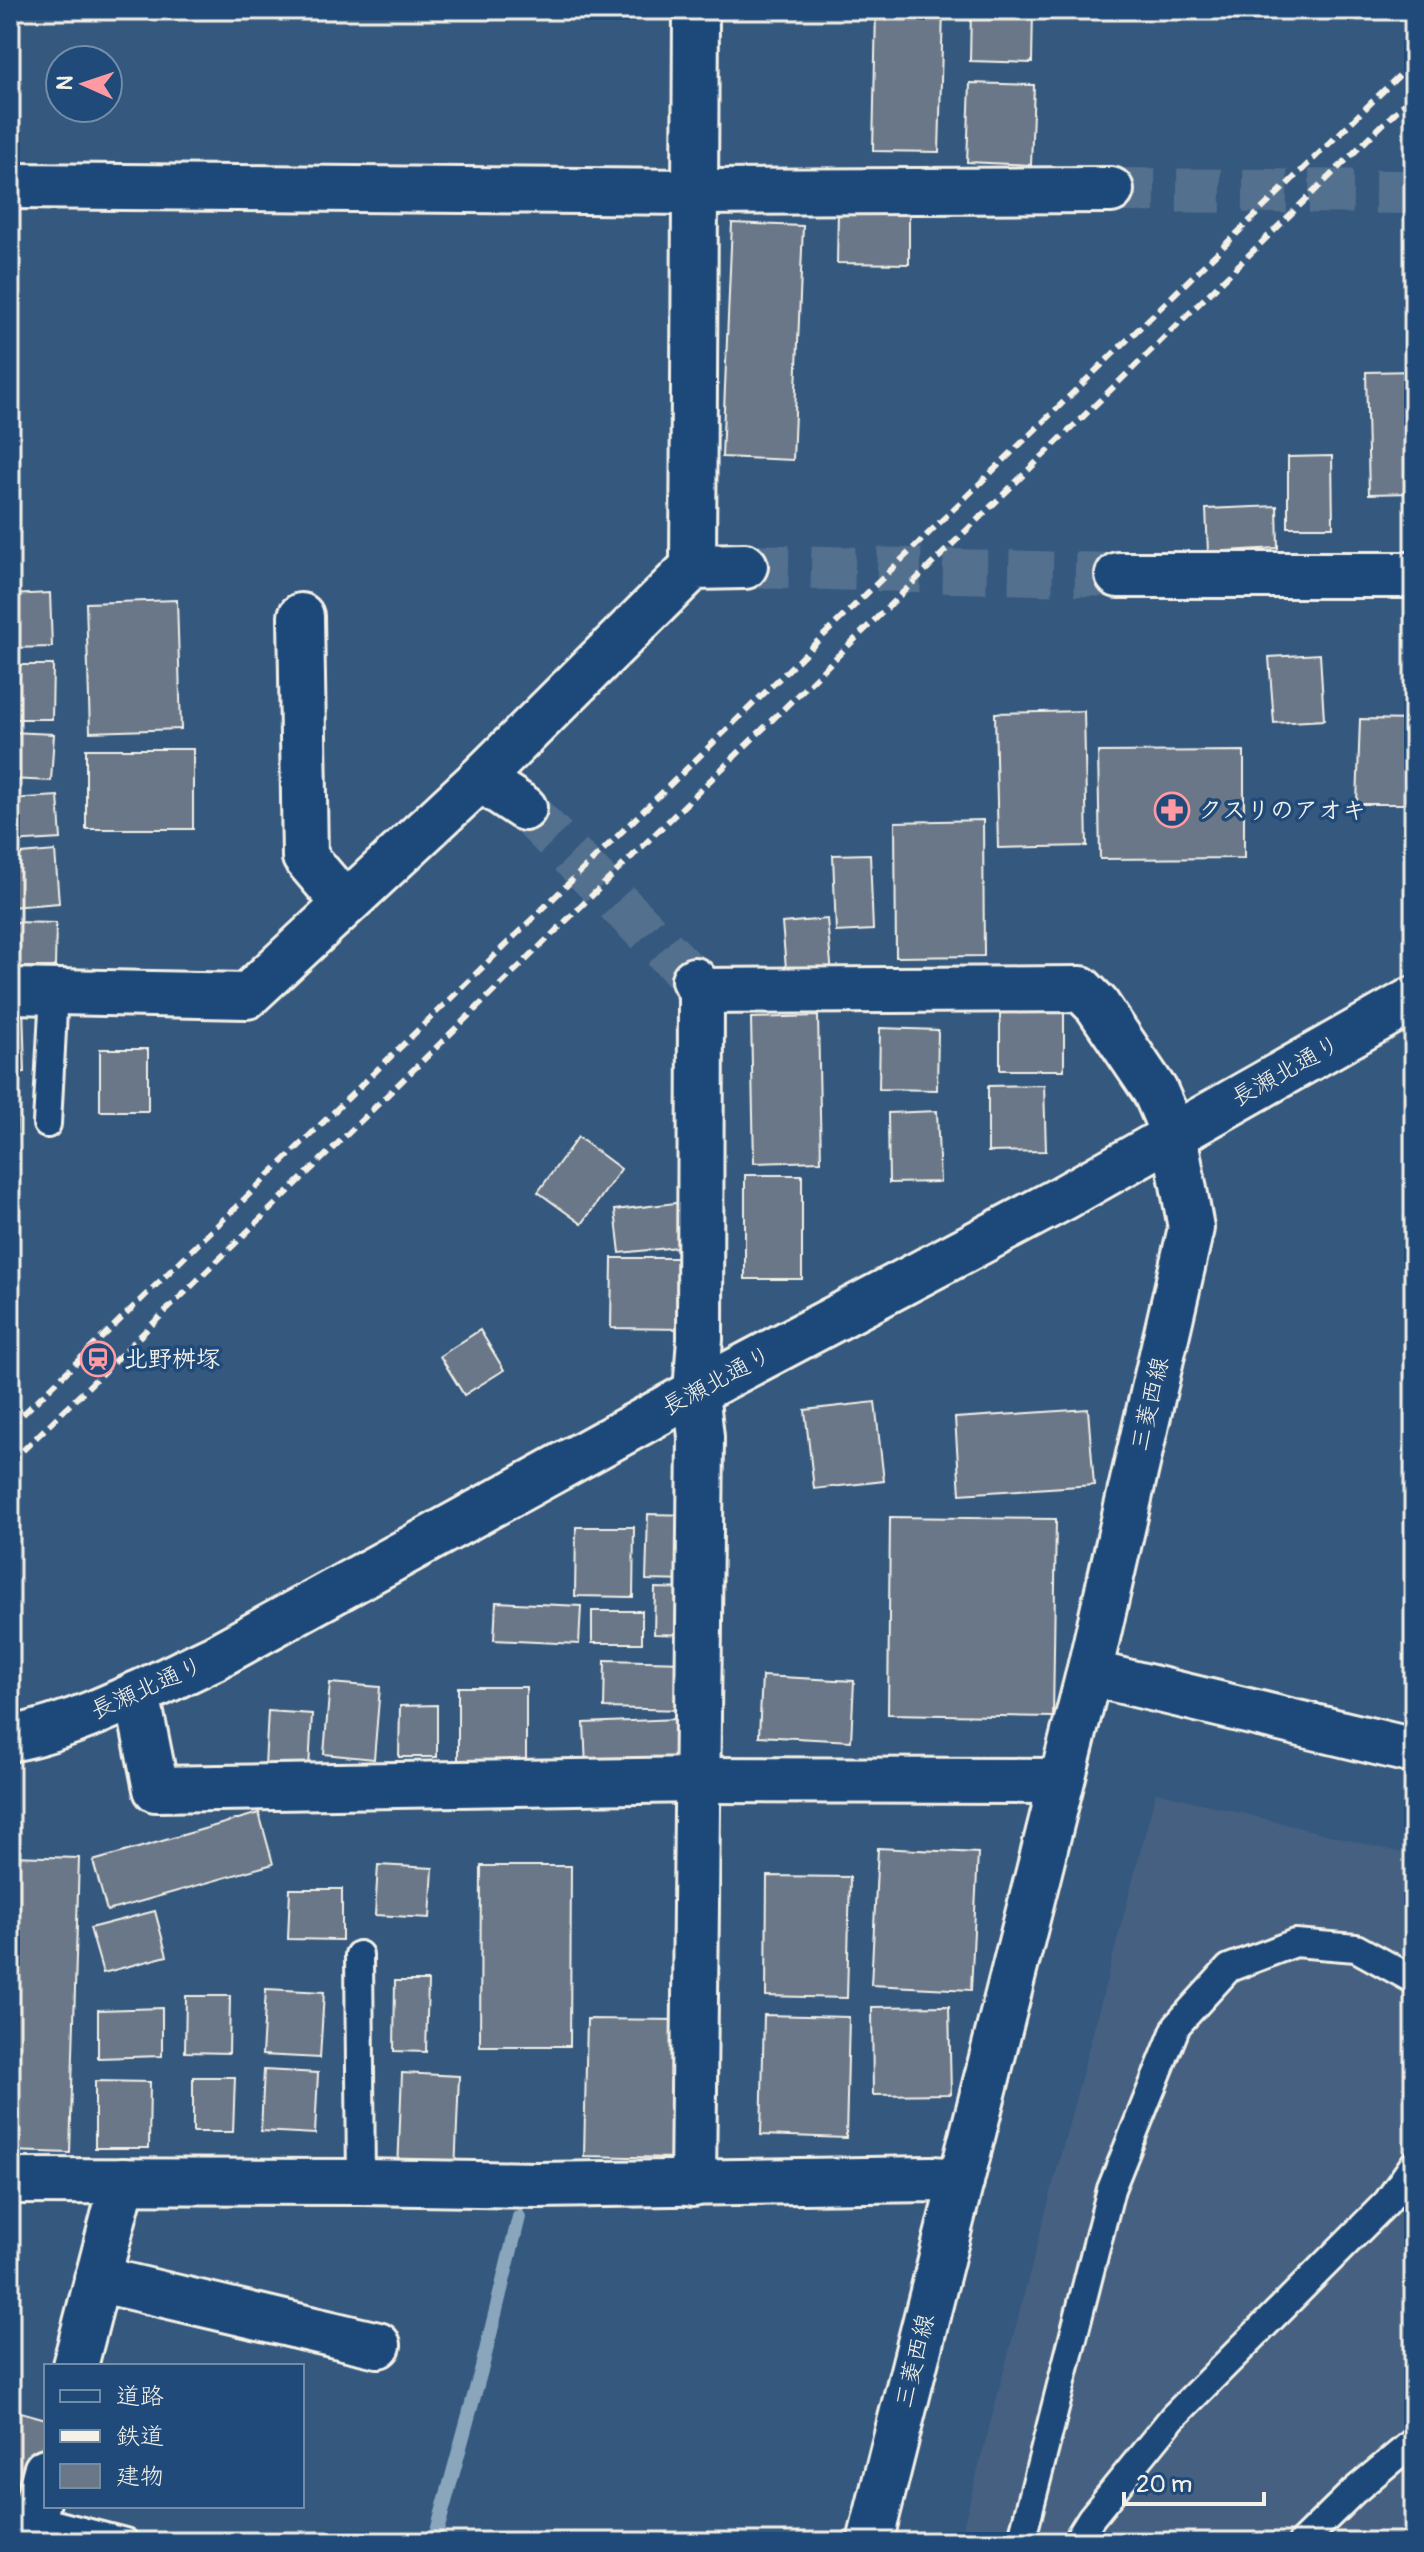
<svg xmlns="http://www.w3.org/2000/svg" width="1424" height="2552" viewBox="0 0 1424 2552" font-family="Pangolin,'Klee One',sans-serif">
  <rect width="100%" height="100%" fill="#35587e"/>
  <filter id="ink" filterUnits="userSpaceOnUse"><feTurbulence type="fractalNoise" baseFrequency=".0125" numOctaves="2"/><feDisplacementMap in="SourceGraphic" scale="16" xChannelSelector="R" yChannelSelector="G"/><feConvolveMatrix kernelMatrix="1 2 1 2 8 2 1 2 1" color-interpolation-filters="sRGB"/></filter>
  <g filter="url(#ink)">
    <polygon fill="#456181" points="1156,1792 1414,1856 1414,2542 959,2542"/>
    <g fill="none" stroke-linecap="round" stroke-linejoin="round">
      <polyline stroke="#89a6bc" stroke-width="14" points="434,2542 482,2367 519,2217"/>
    </g>
    <g fill="#697788" stroke="#f4f1e8" stroke-width="2">
      <polygon points="876,10 943,10 939,152 873,151"/>
      <polygon points="971,10 1033,10 1032,63 970,61"/>
      <polygon points="970,83 1034,85 1031,165 967,162"/>
      <polygon points="838,209 909,210 909,264 837,263"/>
      <polygon points="732,223 803,226 793,460 722,457"/>
      <polygon points="1414,371 1414,493 1369,494 1366,372"/>
      <polygon points="1332,456 1333,527 1288,527 1288,457"/>
      <polygon points="1277,506 1278,548 1208,552 1206,509"/>
      <polygon points="50,593 52,647 10,648 10,595"/>
      <polygon points="177,600 181,729 90,732 86,603"/>
      <polygon points="1320,654 1324,720 1274,723 1269,657"/>
      <polygon points="10,665 53,665 52,719 10,719"/>
      <polygon points="1084,711 1087,846 998,848 995,713"/>
      <polygon points="1360,719 1414,720 1414,804 1357,804"/>
      <polygon points="10,732 54,734 51,781 10,779"/>
      <rect x="86" y="749" width="107" height="80"/>
      <polygon points="1244,751 1244,858 1100,859 1098,752"/>
      <polygon points="58,796 61,839 10,842 10,799"/>
      <polygon points="983,820 984,956 896,957 895,822"/>
      <polygon points="55,851 59,903 10,907 10,855"/>
      <polygon points="870,854 873,930 836,932 833,855"/>
      <polygon points="827,919 832,975 787,979 782,923"/>
      <polygon points="10,922 56,923 55,967 10,967"/>
      <polygon points="10,1004 23,1004 25,1072 10,1073"/>
      <polygon points="1000,1008 1064,1009 1064,1070 1000,1070"/>
      <polygon points="818,1016 821,1161 754,1163 751,1018"/>
      <polygon points="880,1028 938,1030 937,1090 879,1089"/>
      <rect x="100" y="1049" width="48" height="62"/>
      <polygon points="1044,1085 1046,1151 988,1152 988,1086"/>
      <polygon points="10,1090 17,1091 16,1157 10,1157"/>
      <polygon points="937,1111 940,1182 889,1183 888,1113"/>
      <polygon points="578,1137 621,1169 582,1224 538,1192"/>
      <rect x="745" y="1175" width="57" height="104"/>
      <polygon points="693,1201 697,1245 620,1253 615,1210"/>
      <polygon points="612,1258 684,1258 684,1329 611,1328"/>
      <polygon points="480,1330 504,1370 464,1395 440,1356"/>
      <polygon points="875,1402 884,1481 814,1489 805,1410"/>
      <polygon points="1088,1409 1094,1485 960,1494 955,1418"/>
      <polygon points="648,1514 693,1515 691,1581 646,1580"/>
      <polygon points="890,1517 1056,1519 1053,1717 888,1714"/>
      <polygon points="576,1527 634,1527 633,1597 575,1596"/>
      <polygon points="655,1588 693,1589 692,1635 654,1634"/>
      <polygon points="496,1602 581,1606 579,1644 494,1640"/>
      <rect x="592" y="1611" width="50" height="32"/>
      <polygon points="605,1660 686,1662 684,1710 604,1708"/>
      <polygon points="762,1676 854,1681 851,1741 759,1736"/>
      <polygon points="330,1683 380,1687 374,1759 324,1754"/>
      <rect x="458" y="1687" width="68" height="74"/>
      <polygon points="437,1705 437,1757 399,1757 400,1706"/>
      <polygon points="268,1711 312,1714 309,1769 265,1766"/>
      <polygon points="677,1719 679,1764 586,1767 584,1723"/>
      <polygon points="259,1813 273,1864 107,1911 93,1861"/>
      <polygon points="878,1848 978,1853 971,1990 871,1985"/>
      <polygon points="10,1856 79,1858 70,2153 10,2151"/>
      <polygon points="378,1865 433,1868 430,1918 375,1915"/>
      <polygon points="481,1866 571,1866 570,2046 480,2046"/>
      <polygon points="767,1876 850,1877 847,1998 766,1996"/>
      <polygon points="290,1889 342,1889 342,1940 288,1939"/>
      <polygon points="155,1911 167,1956 103,1973 90,1928"/>
      <polygon points="395,1981 428,1981 426,2052 394,2051"/>
      <polygon points="266,1989 324,1992 320,2058 262,2055"/>
      <polygon points="186,1996 230,1996 229,2053 185,2052"/>
      <polygon points="949,2006 951,2094 873,2095 872,2007"/>
      <polygon points="162,2008 162,2056 98,2058 98,2010"/>
      <polygon points="764,2015 849,2017 846,2138 761,2135"/>
      <polygon points="587,2019 679,2020 676,2158 584,2156"/>
      <polygon points="264,2070 318,2073 315,2134 261,2131"/>
      <polygon points="402,2073 459,2076 455,2173 398,2170"/>
      <polygon points="193,2077 235,2077 233,2132 193,2132"/>
      <polygon points="95,2081 150,2082 149,2148 95,2148"/>
      <polygon points="10,2409 46,2419 46,2437 16,2542 10,2542"/>
    </g>
    <g fill="none" stroke-linecap="round" stroke-linejoin="round">
      <g stroke="#526f8e" stroke-width="44" stroke-dasharray="44 22" stroke-linecap="butt">
        <polyline points="1111,190 1414,192"/>
        <polyline points="745,566 1118,575"/>
        <polyline points="524,808 694,980"/>
      </g>
      <g stroke="#f4f1e8" stroke-width="32">
        <g id="lane">
          <polyline points="47,1124 54,992"/>
          <polyline points="359,1955 361,2182"/>
          <polyline points="32,2518 125,2542"/>
          <polyline points="1021,2542 1111,2189 1177,2025 1229,1968 1295,1943 1356,1948 1414,1980"/>
          <polyline points="1076,2542 1091,2518 1173,2417 1387,2202 1414,2164"/>
          <polyline points="1302,2542 1353,2492 1414,2441"/>
        </g>
      </g>
      <g stroke="#f4f1e8" stroke-width="50">
        <g id="street">
          <polyline points="10,186 695,192 1111,190"/>
          <polyline points="693,567 696,10"/>
          <polyline points="1118,575 1414,575"/>
          <polyline points="301,616 305,857 345,904"/>
          <polyline points="524,808 480,779 693,567 745,566"/>
          <polyline points="10,991 247,996 480,779"/>
          <polyline points="701,991 1081,989 1097,1005 1155,1091 1174,1135 1191,1228 1089,1673 870,2542"/>
          <polyline points="137,1694 156,1789 698,1780 1061,1781"/>
          <polyline points="10,2181 361,2182 538,2185 931,2179 961,2181"/>
          <polyline points="693,2184 701,1437 696,1392 700,1339 701,991 694,980"/>
          <polyline points="97,2279 378,2345"/>
          <polyline points="75,2366 123,2181"/>
          <polyline points="27,2542 46,2471"/>
        </g>
      </g>
      <g stroke="#f4f1e8" stroke-width="50">
        <g id="secondary">
          <polyline points="1089,1673 1414,1751"/>
          <path d="M10 1739C82 1725 149 1688 215 1657L696 1392 1063 1198 1414 999"/>
        </g>
      </g>
      <use href="#lane" stroke="#1f4a7a" stroke-width="26"/>
      <use href="#street" stroke="#1f4a7a" stroke-width="44"/>
      <use href="#secondary" stroke="#1f4a7a" stroke-width="44"/>
      <g stroke="#f4f1e8" stroke-width="6" stroke-dasharray="12 6" stroke-linecap="butt">
        <polyline points="10,1427 1414,61"/>
        <polyline points="10,1463 1414,94"/>
      </g>
    </g>
  </g>
  <defs>
    <g id="pharmacy-ring" transform="scale(1.8)"><circle r="9.5" fill="#1f4a7a" stroke="#ff9aa2" stroke-width="1.5"/><path d="M-2-6h4v4h4v4h-4v4h-4v-4h-4v-4h4Z" fill="#ff9aa2"/></g>
    <g id="station-ring" transform="scale(1.8)"><circle r="9.5" fill="#1f4a7a" stroke="#ff9aa2" stroke-width="1.5"/><path d="M-3-6H3Q5-6 5-4V2Q5 4 3 4L4.5 6H3L1.5 4h-3L-3 6H-4.5L-3 4Q-5 4-5 2V-4Q-5-6-3-6ZM-3.5-4v3h7v-3ZM-3.5 1v1.5H-2V1ZM2 1v1.5H3.5V1Z" fill="#ff9aa2"/></g>
  </defs>
  <g fill-rule="evenodd">
    <use href="#pharmacy-ring" x="1172" y="810"/>
    <use href="#station-ring" x="98" y="1359"/>
  </g>
  <g text-anchor="middle" dominant-baseline="central" stroke-width="7" stroke-linejoin="round" paint-order="stroke">
    <g font-size="24" font-weight="bold" fill="#f4f1e8" stroke="#1f4a7a" text-anchor="start">
      <text x="1198" y="810">クスリのアオキ</text>
      <text x="124" y="1359">北野桝塚</text>
    </g>
    <g font-size="24" fill="#f4f1e8" stroke="#1f4a7a">
      <text transform="translate(1286 1071) rotate(-29)">長瀬北通り</text>
      <text transform="translate(717 1381) rotate(-28)">長瀬北通り</text>
      <text transform="translate(1150 1404) rotate(-77)">三菱西線</text>
      <text transform="translate(147 1688) rotate(-24)">長瀬北通り</text>
      <text transform="translate(915 2361) rotate(-76)">三菱西線</text>
    </g>
  </g>
  <rect width="1424" height="2552" fill="none" stroke="#1f4a7a" stroke-width="40"/>
  <rect x="20" y="20" width="1384" height="2512" fill="none" stroke="#f4f1e8" stroke-width="3" filter="url(#ink)"/>
  <rect x="44" y="2364" width="260" height="144" fill="#1f4a7a" stroke="#748da6" stroke-width="2"/>
  <rect x="60" y="2390" width="40" height="12" fill="#1f4a7a" stroke="#748da6" stroke-width="2"/>
  <text x="116" y="2404" font-size="24" fill="#f4f1e8">道路</text>
  <rect x="60" y="2430" width="40" height="12" fill="#f4f1e8" stroke="#748da6" stroke-width="2"/>
  <text x="116" y="2444" font-size="24" fill="#f4f1e8">鉄道</text>
  <rect x="60" y="2464" width="40" height="24" fill="#697788" stroke="#748da6" stroke-width="2"/>
  <text x="116" y="2484" font-size="24" fill="#f4f1e8">建物</text>
  <g transform="translate(84 84) rotate(273)"><circle r="38" fill="#1f4a7a" stroke="#748da6" stroke-width="2"/>
  <path d="M0-6L14 30L0 20L-14 30Z" fill="#ff9aa2"/>
  <text y="-12" font-size="22" font-weight="bold" text-anchor="middle" fill="#f4f1e8">N</text>
  </g>
  <path d="M1124 2492v12h140v-12" fill="none" stroke="#f4f1e8" stroke-width="4"/>
  <text x="1136" y="2492" font-size="24" fill="#f4f1e8" stroke="#1f4a7a" stroke-width="6" paint-order="stroke">20 m</text>
</svg>
